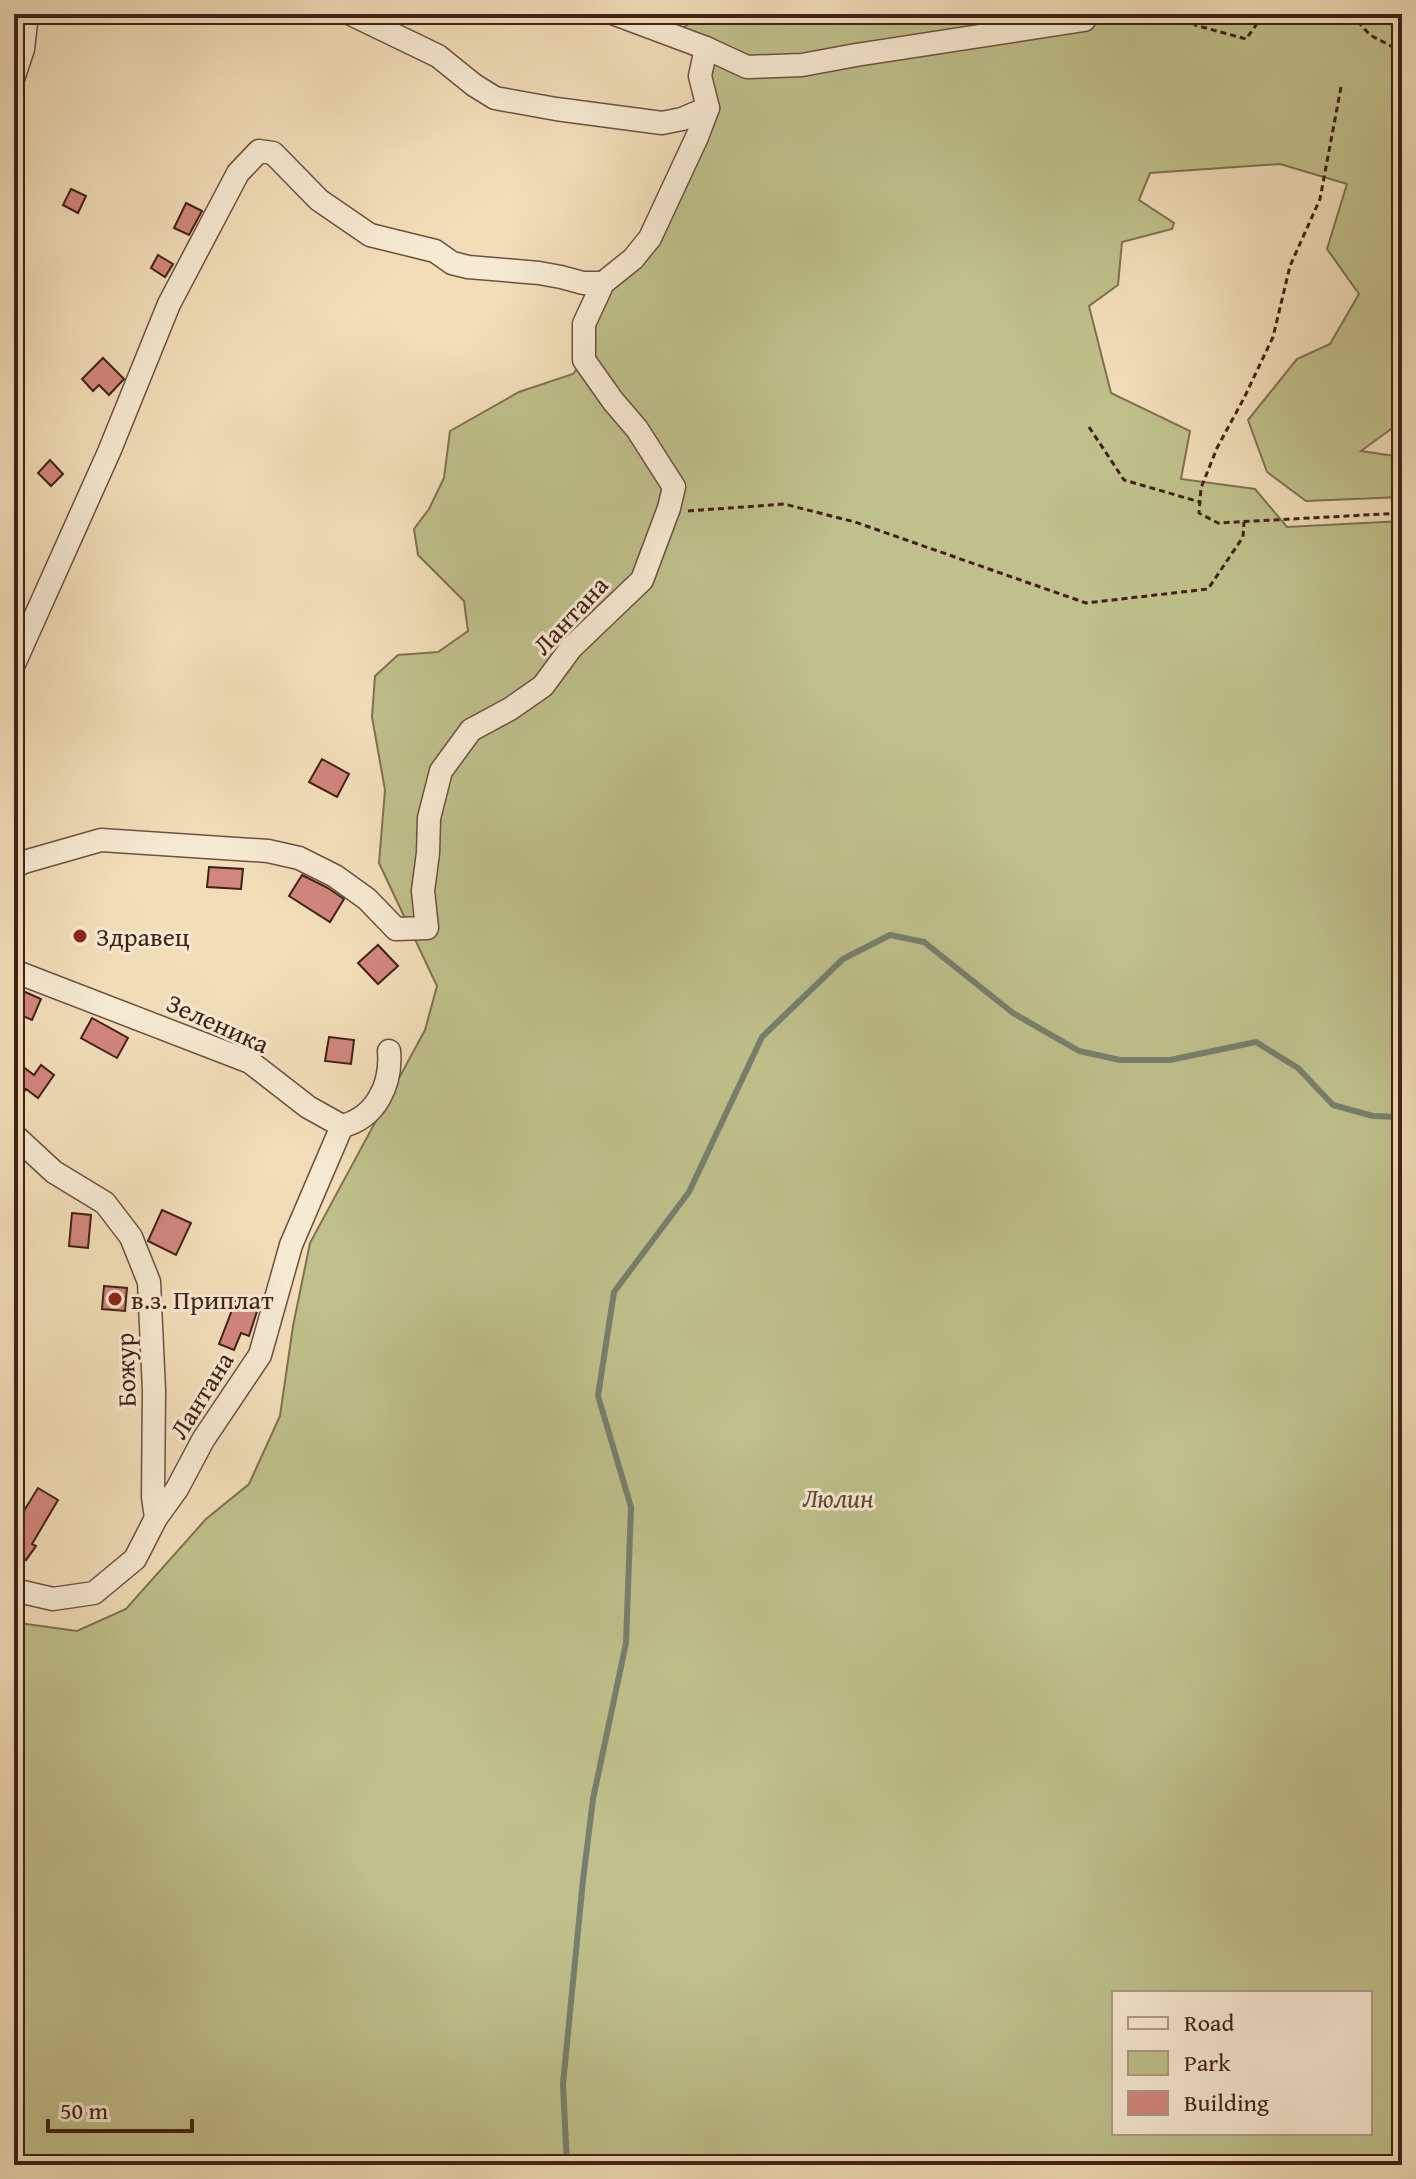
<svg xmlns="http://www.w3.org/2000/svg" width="1416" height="2179" viewBox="0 0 1416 2179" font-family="'Gentium Book Plus',serif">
  <rect width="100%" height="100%" fill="#f1deb9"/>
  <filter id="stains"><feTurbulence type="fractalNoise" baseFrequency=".0025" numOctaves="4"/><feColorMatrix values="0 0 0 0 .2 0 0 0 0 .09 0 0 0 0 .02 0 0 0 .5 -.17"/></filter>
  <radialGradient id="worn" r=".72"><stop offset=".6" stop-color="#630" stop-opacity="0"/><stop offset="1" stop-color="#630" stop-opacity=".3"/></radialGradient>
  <path fill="#bfc08b" stroke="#807050" stroke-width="2" fill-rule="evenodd" d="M706 14H1402V421L1361 451 1402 457V497L1306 501 1267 472 1248 420 1297 359 1330 344 1359 294 1327 249 1347 184 1280 164 1150 173 1139 200 1174 223 1172 229 1122 242 1118 285 1089 306 1111 393 1190 431 1181 479 1255 489 1287 527 1402 521V2165H14V1620L19 1623 77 1631 126 1609 206 1519 249 1484 280 1416 293 1326 310 1243 425 1030 437 986 379 863 385 790 372 717 375 676 398 655 438 652 468 631 464 601 418 555 414 529 429 509 444 478 450 431 519 392 573 374 584 360 600 292 646 253 710 113 700 46 677 31ZM1114 1993H1370V2133H1114Z"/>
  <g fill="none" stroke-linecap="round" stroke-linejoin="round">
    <polyline stroke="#787f6e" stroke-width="6" points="567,2165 563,2084 583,1880 593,1799 626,1643 631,1507 598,1396 614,1292 689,1192 762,1037 843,959 890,935 924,942 1013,1013 1079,1051 1120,1060 1170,1060 1256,1042 1298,1068 1333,1105 1373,1116 1402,1117"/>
  </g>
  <g fill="#d2877c" stroke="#412116" stroke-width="2">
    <polygon points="71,189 86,196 78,213 63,205"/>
    <polygon points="186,203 202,211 189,235 174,228"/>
    <polygon points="158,255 173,264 165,277 151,268"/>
    <polygon points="103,358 124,379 109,395 99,385 93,391 82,379"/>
    <polygon points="50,460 63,474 51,486 38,473"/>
    <polygon points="322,759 349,774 337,797 309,782"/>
    <polygon points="209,867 243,869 241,889 207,887"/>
    <polygon points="302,875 328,888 344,899 330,922 289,896"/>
    <polygon points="378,945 398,966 378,984 358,963"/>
    <polygon points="14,987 41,999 32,1020 14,1012"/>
    <polygon points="92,1018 128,1038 117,1058 81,1038"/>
    <polygon points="329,1037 354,1040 351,1064 325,1061"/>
    <polygon points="14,1060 34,1075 41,1065 54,1075 38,1098 26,1089 14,1106"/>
    <polygon points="162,1210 191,1223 176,1255 148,1241"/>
    <polygon points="72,1213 91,1215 88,1248 69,1246"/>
    <polygon points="104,1286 127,1288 125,1311 102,1309"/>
    <polygon points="237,1297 259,1305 249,1336 241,1333 234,1350 219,1344"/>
    <polygon points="38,1488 58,1500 32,1544 36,1546 26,1560 14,1551 14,1527"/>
  </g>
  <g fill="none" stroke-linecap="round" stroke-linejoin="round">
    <g stroke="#6d503f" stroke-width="25">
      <g id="minor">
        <polyline points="351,14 438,56 474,85 495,98 556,109 662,123 682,119 708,108"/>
        <polyline points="615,14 706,48 747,67 802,65 856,55 1084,20 1088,14"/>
        <polyline points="14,76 23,49 27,14"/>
        <polyline points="14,664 109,452 169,304 238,173 259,151 273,153 319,200 370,235 435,251 452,263 468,267 539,273 561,277 583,283 603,283"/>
        <polyline points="14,867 24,862 101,840 268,851 299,858 335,876 367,899 396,929 427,928 423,891 428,853 429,818 441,771 471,730 510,709 543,686 571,648 642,580 669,508 674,487 637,429 613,401 584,360 584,324 603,283 633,259 650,238 697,137 708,108 700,76 706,48"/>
        <path d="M14 971 250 1062 308 1107 342 1126C376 1118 392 1084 389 1051"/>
        <polyline points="14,1135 54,1172 105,1203 131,1237 149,1282 154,1391 153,1497 156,1518"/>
        <polyline points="14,1590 53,1599 94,1593 135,1559 156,1518 177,1489 203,1440 260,1355 291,1245 342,1126"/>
      </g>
    </g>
    <g stroke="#412116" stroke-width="3" stroke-dasharray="6 4" stroke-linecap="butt">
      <polyline points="1187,14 1195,25 1246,39 1261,18 1260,14"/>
      <polyline points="1351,14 1370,35 1391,46 1402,37"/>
      <polyline points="1341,87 1320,199 1290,266 1273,337 1244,398 1217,448 1201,488 1199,513 1218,523 1402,513"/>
      <polyline points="1089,427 1124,480 1200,502"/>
      <polyline points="688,511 784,504 855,522 1086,603 1208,589 1243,537 1244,522"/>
    </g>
    <use href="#minor" stroke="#f6ead2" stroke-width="22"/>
  </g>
  <g fill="#8f2418" stroke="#f6ead2" stroke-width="3">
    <circle cx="80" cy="936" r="8"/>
    <circle cx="115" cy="1299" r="8"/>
  </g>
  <g text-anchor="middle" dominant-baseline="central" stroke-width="6" stroke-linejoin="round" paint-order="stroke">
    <g font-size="26" fill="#412116" stroke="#f6ead2">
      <text transform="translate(570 615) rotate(-47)">Лантана</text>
      <text transform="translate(218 1023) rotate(24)">Зеленика</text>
      <text transform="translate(125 1370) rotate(-92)">Божур</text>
      <text transform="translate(201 1395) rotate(-58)">Лантана</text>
    </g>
    <g font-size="26" fill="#412116" stroke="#f6ead2" text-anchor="start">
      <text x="96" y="936">Здравец</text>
      <text x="131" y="1299">в.з. Приплат</text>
    </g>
    <g font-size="26" font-style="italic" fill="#604933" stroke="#f6ead2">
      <text x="838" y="1497">Люлин</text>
    </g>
  </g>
  <rect width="1416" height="2179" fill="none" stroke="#f1deb9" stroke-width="48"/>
  <rect x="16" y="16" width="1384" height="2147" fill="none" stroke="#412116" stroke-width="4"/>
  <rect x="24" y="24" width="1368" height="2131" fill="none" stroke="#412116" stroke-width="2"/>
  <rect x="1112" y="1991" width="260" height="144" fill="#f6ead2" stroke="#ae9a87" stroke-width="2"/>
  <rect x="1128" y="2017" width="40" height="12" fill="#f6ead2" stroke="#ae9a87" stroke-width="2"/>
  <text x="1184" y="2031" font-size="24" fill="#412116">Road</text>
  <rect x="1128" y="2051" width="40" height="24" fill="#bfc08b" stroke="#ae9a87" stroke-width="2"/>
  <text x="1184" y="2071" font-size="24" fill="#412116">Park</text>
  <rect x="1128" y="2091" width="40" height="24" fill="#d2877c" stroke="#ae9a87" stroke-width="2"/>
  <text x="1184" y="2111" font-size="24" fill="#412116">Building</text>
  <path d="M48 2119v12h144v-12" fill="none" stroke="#412116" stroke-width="4"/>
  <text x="60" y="2119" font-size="24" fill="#412116" stroke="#f6ead2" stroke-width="6" paint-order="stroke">50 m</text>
  <rect width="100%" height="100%" filter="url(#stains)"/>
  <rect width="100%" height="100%" fill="url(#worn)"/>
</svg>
